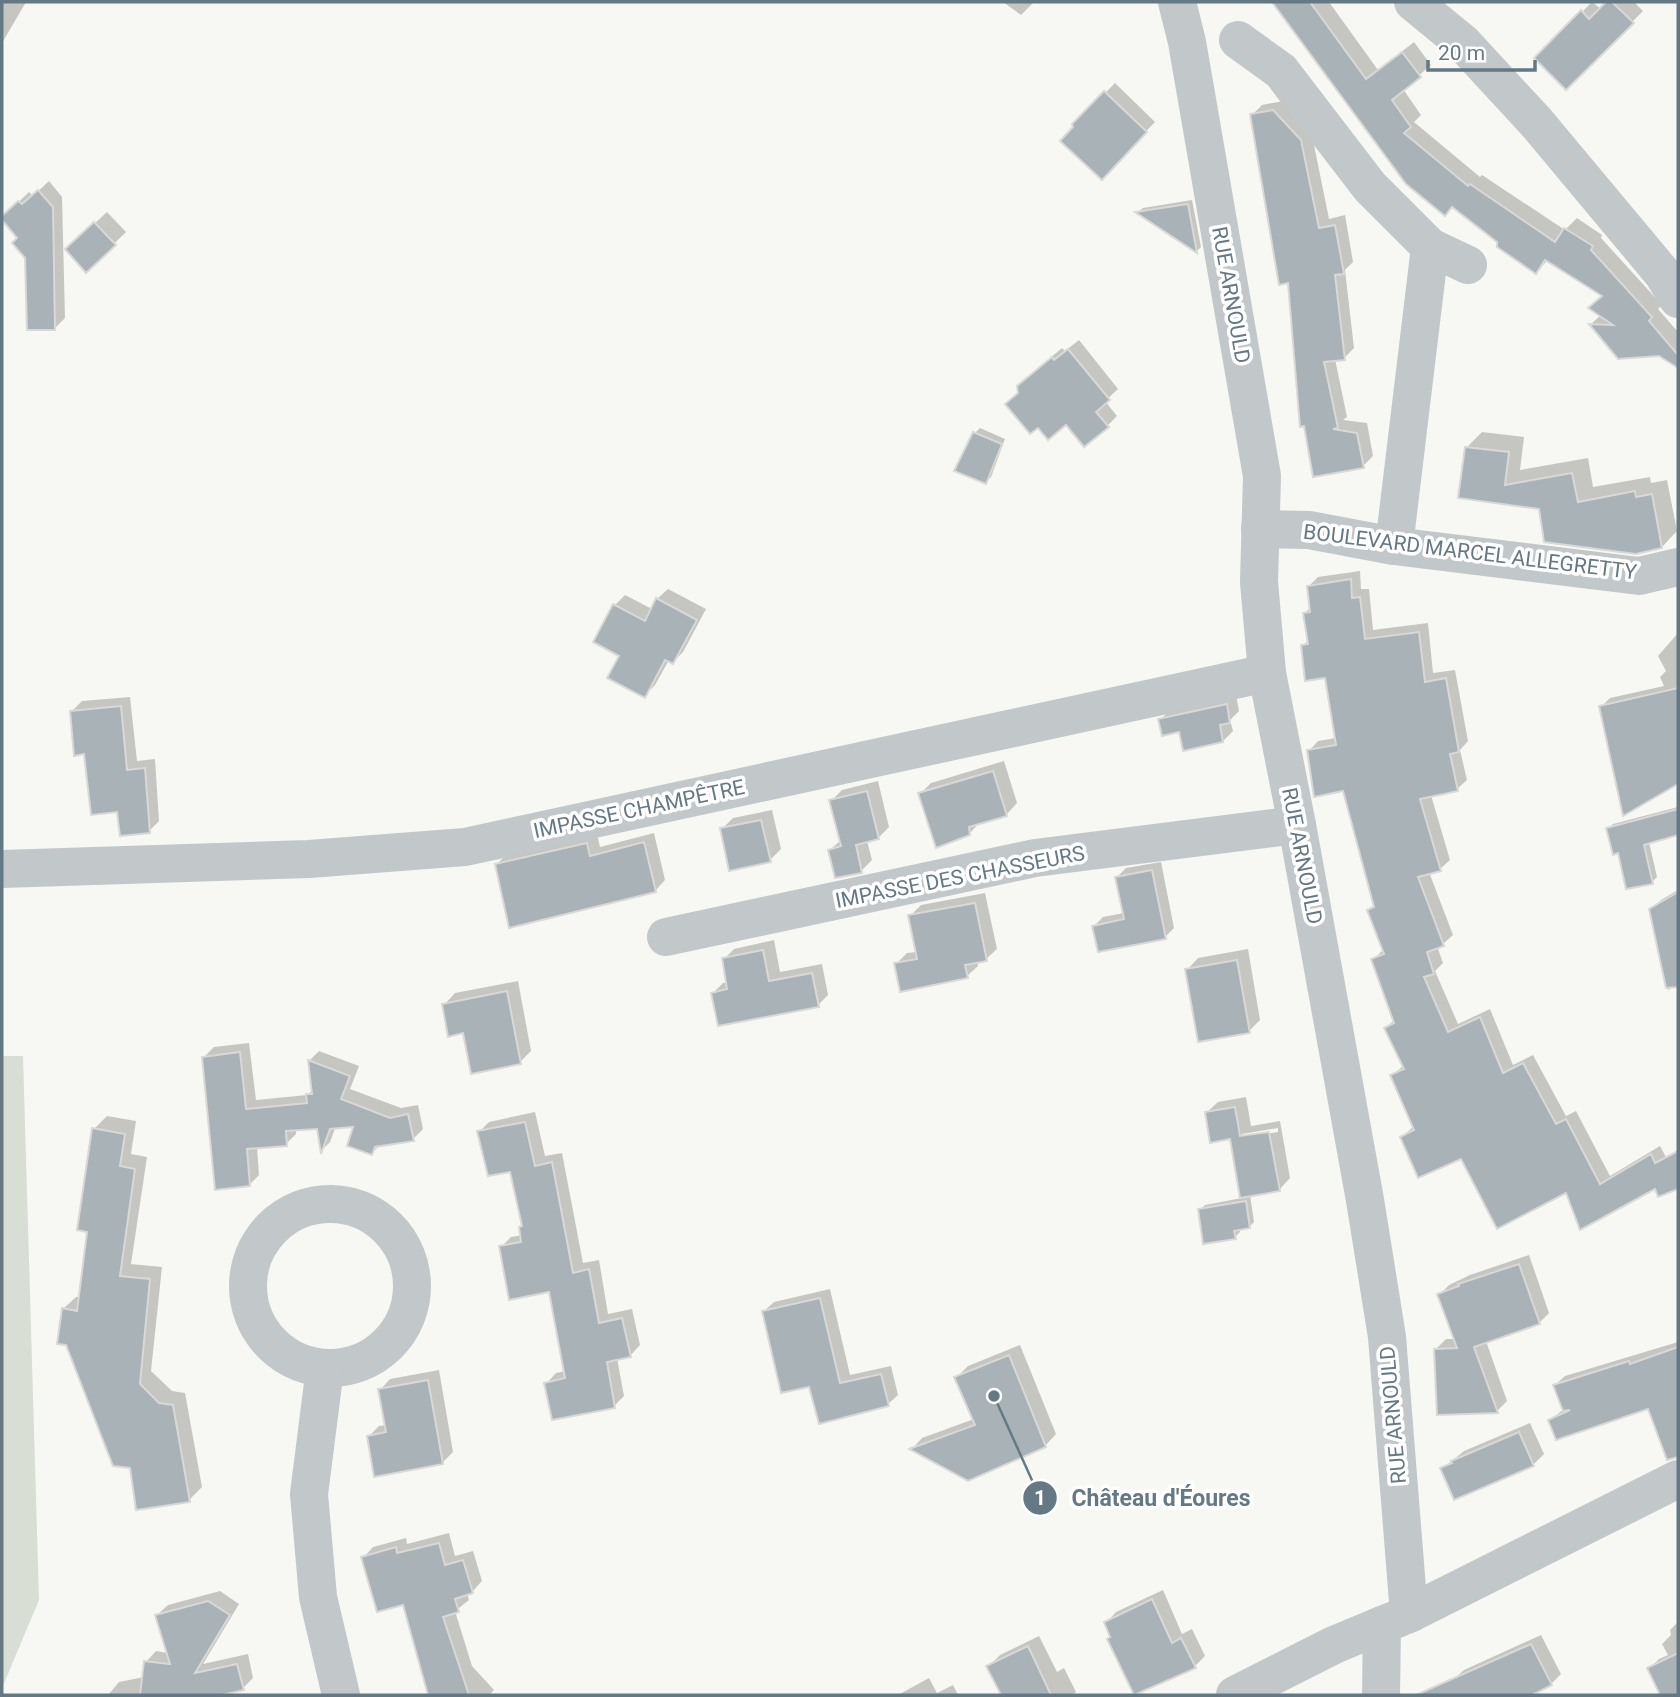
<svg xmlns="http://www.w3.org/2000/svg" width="1680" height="1697" viewBox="0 0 1680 1697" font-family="Roboto,sans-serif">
  <rect width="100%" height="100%" fill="#f7f7f3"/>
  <polygon fill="#d8ded4" points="2,1056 23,1056 39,1600 2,1688"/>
  <g fill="#0003" fill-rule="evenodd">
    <polygon points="2,2 26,2 2,43"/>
    <polygon points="1003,2 1034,2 1021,15"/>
    <polygon points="1281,2 1329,2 1378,70 1414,42 1431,65 1403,89 1421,115 1414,122 1480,177 1482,175 1565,230 1577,218 1602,235 1601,238 1662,305 1658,309 1678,332 1678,366 1660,354 1591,324 1601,315 1604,295 1548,260 1536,272 1498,241 1277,6"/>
    <polygon points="1592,2 1601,9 1609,2 1634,2 1643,11 1566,88 1536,58"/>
    <polygon points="1115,83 1155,122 1102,177 1074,125"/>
    <polygon points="1283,101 1311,130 1329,219 1345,215 1353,262 1345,270 1354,348 1344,358 1335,359 1347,417 1343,420 1367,423 1373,456 1363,466 1315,475 1289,281 1252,115 1262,105"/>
    <polygon points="49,181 62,197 65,318 55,328 20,238 2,218 29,192 33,196"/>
    <polygon points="1192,200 1201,247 1197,251 1138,212 1143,208"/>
    <polygon points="107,212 126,232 86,271 79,238"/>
    <polygon points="1079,340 1118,389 1105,401 1117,416 1107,426 1066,423 1020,392 1019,386 1029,376 1062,348 1065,351"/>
    <polygon points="980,428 1005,439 991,477 986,482 975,433"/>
    <polygon points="1482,432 1524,437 1520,470 1588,458 1593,487 1650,477 1651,483 1667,480 1677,531 1662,547 1541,507 1460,497 1467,447"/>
    <polygon points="1360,571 1361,589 1369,589 1373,630 1428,623 1433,673 1455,670 1468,741 1460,750 1467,780 1457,789 1431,795 1450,860 1440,869 1429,872 1453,935 1443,944 1437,946 1443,963 1435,971 1458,1024 1490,1009 1513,1065 1533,1055 1566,1116 1576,1111 1610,1176 1660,1146 1674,1172 1567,1190 1402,1137 1414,1126 1392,1076 1404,1065 1386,1028 1394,1020 1374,959 1384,949 1369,910 1375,904 1344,789 1309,751 1318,741 1336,738 1327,676 1303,646 1309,639 1305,613 1311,607 1309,586 1318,577"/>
    <polygon points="668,589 706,609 683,652 673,662 669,660 655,685 645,695 622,655 615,605 625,595 652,609 657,599"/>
    <polygon points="1678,633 1678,705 1676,706 1678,709 1678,782 1624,813 1601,707 1610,698 1664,686 1660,677 1666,671 1658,656"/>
    <polygon points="1236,695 1239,711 1230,720 1233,731 1223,741 1181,730 1160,720 1170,710"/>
    <polygon points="130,697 137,761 155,759 159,821 149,831 118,810 86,753 72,711 82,701"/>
    <polygon points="1004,761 1017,803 1006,815 980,822 969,834 920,794 931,783"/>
    <polygon points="878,781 889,827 878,838 867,841 872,860 861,871 830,850 841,840 831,801 842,790"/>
    <polygon points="1678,807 1678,834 1649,842 1657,877 1652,882 1608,829 1613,824"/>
    <polygon points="772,810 781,849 770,860 722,829 733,818"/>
    <polygon points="654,833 665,880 655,891 497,864 507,854 597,834 600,847"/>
    <polygon points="1161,862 1174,928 1165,937 1094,926 1103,917 1124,913 1117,877 1126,868"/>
    <polygon points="1678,890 1678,984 1668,990 1651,910 1661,900"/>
    <polygon points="985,893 997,949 986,959 977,961 978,966 967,976 896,964 907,953 917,952 910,916 921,905"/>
    <polygon points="774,940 780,972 822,964 828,995 818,1005 713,993 723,983 728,982 724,959 734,949"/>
    <polygon points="1248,949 1260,1020 1249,1031 1187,970 1198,958"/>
    <polygon points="518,981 531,1051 520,1062 464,1031 444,1005 455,993"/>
    <polygon points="249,1043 256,1100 307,1095 314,1089 310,1060 319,1051 359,1066 350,1089 401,1108 418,1105 423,1129 413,1139 380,1145 372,1153 355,1125 336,1126 330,1142 322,1150 319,1128 296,1129 296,1134 286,1144 257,1147 259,1175 249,1185 204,1057 214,1047"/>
    <path d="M1246 1097 1251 1126 1280 1121 1290 1178 1279 1190 1250 1195 1254 1222 1249 1227 1239 1228 1240 1232 1235 1237 1200 1210 1205 1205 1242 1198 1231 1137 1206 1113 1218 1102ZM1278 1128V1132L1242 1138V1134Z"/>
    <polygon points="535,1112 545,1156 562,1153 583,1263 599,1260 608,1314 632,1309 640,1345 630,1356 617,1358 624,1396 614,1406 546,1384 556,1373 566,1371 550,1290 501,1247 511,1237 522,1235 523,1225 512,1170 479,1132 489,1122"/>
    <polygon points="107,1116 136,1121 131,1154 147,1157 131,1264 162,1267 151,1371 172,1391 185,1393 202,1487 189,1500 131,1466 63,1309 76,1297 81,1297 89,1231 94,1129"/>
    <polygon points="1529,1255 1549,1313 1539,1323 1486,1341 1507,1401 1497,1411 1436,1349 1446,1339 1455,1339 1439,1295 1449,1285 1470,1275"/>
    <polygon points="830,1289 850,1375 891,1366 898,1395 888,1404 811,1385 764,1311 774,1302"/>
    <polygon points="1678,1342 1678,1442 1665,1449 1649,1407 1550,1420 1564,1409 1555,1385 1565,1376"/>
    <polygon points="1020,1345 1056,1434 1045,1446 912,1449 922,1438 974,1419 957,1377 968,1366"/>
    <polygon points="439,1370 453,1452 442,1463 368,1437 379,1426 387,1425 380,1390 390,1379"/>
    <polygon points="1530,1423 1544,1454 1533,1465 1442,1469 1464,1451"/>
    <polygon points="449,1533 455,1556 473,1551 482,1581 472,1592 467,1593 469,1600 455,1611 472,1666 494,1690 489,1695 428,1695 404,1603 363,1558 373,1547 406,1538 407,1544"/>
    <polygon points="1163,1590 1182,1634 1192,1629 1205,1656 1195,1666 1136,1694 1109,1639 1112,1636 1106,1623 1116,1612"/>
    <polygon points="220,1591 239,1604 203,1664 248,1654 253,1678 243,1688 215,1695 108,1695 119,1682 144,1677 146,1662 156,1651 168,1653 157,1615 168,1605"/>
    <polygon points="1678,1622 1678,1682 1660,1691 1649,1669 1659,1659 1668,1655 1662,1644 1671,1635 1670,1630"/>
    <polygon points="1541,1635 1561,1674 1551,1684 1528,1695 1461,1695 1453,1680 1464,1670"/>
    <polygon points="1039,1636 1057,1672 1064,1668 1076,1692 1072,1695 1003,1695 989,1666 1000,1655"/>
    <polygon points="929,1678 937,1693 953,1685 958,1695 898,1695"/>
  </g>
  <g fill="#a8b2b7" stroke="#d8d8d6" stroke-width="2">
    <polygon points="1272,2 1310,2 1366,79 1402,52 1421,77 1392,100 1411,127 1404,133 1468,186 1470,184 1555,242 1564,228 1593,246 1591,250 1652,317 1649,321 1678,355 1678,368 1659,356 1618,359 1589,324 1613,325 1588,308 1602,296 1545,260 1536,274 1497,247 1497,242 1452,207 1445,216 1406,184"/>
    <polygon points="1606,2 1612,2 1634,23 1566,90 1534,58 1581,10 1589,19"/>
    <polygon points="1104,91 1147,132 1102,180 1060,141 1073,127 1072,124"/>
    <polygon points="1273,110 1301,140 1319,228 1335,225 1344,274 1335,275 1345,360 1324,362 1338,428 1333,429 1357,433 1364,468 1313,477 1304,426 1300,427 1288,283 1279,285 1250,114"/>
    <polygon points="38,190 53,207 55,330 27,330 25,258 12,243 17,238 2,220 2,216 18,201 22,204"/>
    <polygon points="1188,204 1197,253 1135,212"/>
    <polygon points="94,222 116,245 86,273 65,249"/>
    <polygon points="1068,349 1110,400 1096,412 1109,427 1084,447 1066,425 1048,440 1038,428 1030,434 1005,404 1018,393 1017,386 1052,357 1054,360"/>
    <polygon points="973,432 1002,444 986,484 954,471"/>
    <polygon points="1465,447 1509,452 1505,485 1572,473 1578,502 1635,491 1636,497 1652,494 1662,548 1636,554 1544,542 1539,509 1458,498"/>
    <polygon points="1351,579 1352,598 1360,597 1365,639 1419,632 1425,682 1446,678 1459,752 1450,754 1458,791 1420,799 1441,871 1418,877 1444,946 1427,952 1434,974 1424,977 1448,1032 1480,1017 1503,1073 1523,1063 1556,1124 1566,1119 1600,1184 1651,1154 1655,1163 1678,1151 1678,1189 1658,1197 1655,1189 1580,1230 1566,1193 1497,1229 1461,1159 1418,1178 1400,1137 1414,1130 1390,1075 1404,1069 1384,1028 1394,1023 1371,959 1384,954 1367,910 1374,907 1343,791 1314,797 1307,750 1336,745 1325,678 1305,681 1301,645 1308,644 1303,613 1310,612 1307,586"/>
    <polygon points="656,598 697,620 673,664 665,660 645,698 607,678 619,656 593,642 613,604 645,621"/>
    <polygon points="1678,688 1678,784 1623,816 1599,706"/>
    <polygon points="1227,704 1230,723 1220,725 1223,742 1183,751 1179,732 1162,736 1158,719"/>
    <polygon points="121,706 127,770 145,768 150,833 120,836 117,812 91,815 84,754 74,756 70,711"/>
    <polygon points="993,771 1007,816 969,827 970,835 936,848 918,793"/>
    <polygon points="867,791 879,839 856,845 862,873 835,878 828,850 841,846 829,800"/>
    <polygon points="1678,809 1678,835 1644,845 1653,884 1626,889 1618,853 1613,855 1606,828"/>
    <polygon points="761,820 771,862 729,871 720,828"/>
    <polygon points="644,842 656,892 509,928 495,864 587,843 590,856"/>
    <polygon points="1152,870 1166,939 1098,952 1092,926 1124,919 1115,877"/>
    <polygon points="1678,892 1678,987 1666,988 1649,909"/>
    <polygon points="975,903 987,961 965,965 968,978 900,992 894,963 917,959 908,915"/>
    <polygon points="763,950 769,981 812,973 819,1007 718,1026 711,993 727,989 722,958"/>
    <polygon points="1237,960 1250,1033 1198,1042 1185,969"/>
    <polygon points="507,991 521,1064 471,1074 463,1033 448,1037 442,1004"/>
    <polygon points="240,1052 246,1109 307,1103 306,1094 312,1094 308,1060 350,1076 341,1099 390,1118 408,1114 414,1141 375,1147 372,1155 347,1146 353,1127 330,1129 321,1154 317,1129 286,1131 287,1146 247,1149 250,1186 215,1190 202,1057"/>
    <polygon points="1235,1107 1240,1136 1269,1132 1280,1191 1240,1198 1230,1139 1210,1143 1205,1112"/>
    <polygon points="525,1122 535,1166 552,1162 573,1273 589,1269 599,1323 622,1318 631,1357 607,1362 615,1408 552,1420 544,1383 565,1378 549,1292 509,1300 499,1246 521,1242 519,1227 522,1226 510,1172 488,1176 477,1131"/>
    <polygon points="92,1128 125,1134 120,1166 135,1169 120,1276 150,1279 140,1384 159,1403 173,1405 190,1502 136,1510 130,1468 113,1466 66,1345 57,1344 62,1308 77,1311 87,1232 77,1230"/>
    <polygon points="1246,1201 1250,1228 1234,1231 1236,1239 1203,1244 1198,1209"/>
    <polygon points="1519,1264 1540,1324 1474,1347 1498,1413 1437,1415 1434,1349 1457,1348 1437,1294 1459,1286 1458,1284"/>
    <polygon points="820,1298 840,1383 881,1374 889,1406 819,1424 809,1387 781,1393 762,1311"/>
    <polygon points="1678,1347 1678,1457 1667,1460 1648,1409 1556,1440 1548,1420 1570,1410 1563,1411 1553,1385 1629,1361 1630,1364"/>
    <polygon points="1009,1355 1046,1447 968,1481 909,1449 975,1425 954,1377"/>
    <polygon points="428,1380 443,1464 374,1477 367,1436 386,1432 378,1389"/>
    <polygon points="1519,1432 1534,1466 1454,1500 1440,1468 1452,1463 1451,1461"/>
    <polygon points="439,1543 445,1565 463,1560 473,1593 455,1599 459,1612 443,1617 469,1695 428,1695 403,1605 377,1612 361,1557 396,1547 397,1553"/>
    <polygon points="1152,1599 1172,1643 1181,1638 1196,1668 1134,1695 1107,1639 1110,1637 1104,1622"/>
    <polygon points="208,1601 230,1615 195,1673 237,1664 244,1690 222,1695 140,1695 144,1661 170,1664 155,1615"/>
    <polygon points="1531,1644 1552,1685 1532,1695 1416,1695"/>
    <polygon points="1028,1646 1051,1695 1001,1695 986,1666"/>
    <polygon points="1678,1653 1678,1695 1660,1695 1647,1668"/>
  </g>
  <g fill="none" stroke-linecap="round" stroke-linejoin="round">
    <g stroke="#c2c7c9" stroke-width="38">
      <polyline points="1177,2 1187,42 1262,476 1259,582 1267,673 1297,825 1365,1200 1387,1337 1409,1614 1382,1625 1381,1695"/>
      <polyline points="1238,40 1281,71 1370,187 1430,247 1394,546"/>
      <polyline points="1430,247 1468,265"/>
      <polyline points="1260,529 1309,530 1394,546 1639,576 1678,567"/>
      <polyline points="2,869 309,859 465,847 1267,673"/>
      <polyline points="666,937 1035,858 1297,825"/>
      <circle cx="330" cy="1286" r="82"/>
      <polyline points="325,1368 309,1494 318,1597 341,1695"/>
      <polyline points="1409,1614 1678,1479"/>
      <polyline points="1235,1695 1334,1645 1382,1625"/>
    </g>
    <polyline stroke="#c2c7c9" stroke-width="38" points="1413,2 1463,43 1536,122 1663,274 1678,299"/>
  </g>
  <g text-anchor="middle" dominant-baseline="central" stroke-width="7" stroke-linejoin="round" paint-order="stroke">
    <g font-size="21" fill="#657985" stroke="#fff">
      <text transform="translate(1231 295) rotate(80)">RUE ARNOULD</text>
      <text transform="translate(1470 552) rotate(7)">BOULEVARD MARCEL ALLEGRETTY</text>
      <text transform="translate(639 809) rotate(-12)">IMPASSE CHAMPÊTRE</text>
      <text transform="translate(1302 856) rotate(79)">RUE ARNOULD</text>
      <text transform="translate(960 877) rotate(-11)">IMPASSE DES CHASSEURS</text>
      <text transform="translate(1393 1415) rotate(-95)">RUE ARNOULD</text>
    </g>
  </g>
  <path fill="none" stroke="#657985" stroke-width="2.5" d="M994 1396L1040 1498"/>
  <g fill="#657985" stroke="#fff" stroke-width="2.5">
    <circle cx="994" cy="1396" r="7"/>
    <circle cx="1040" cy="1498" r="18"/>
  </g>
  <g font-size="21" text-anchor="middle" font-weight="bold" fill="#fff">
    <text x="1040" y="1505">1</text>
  </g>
  <g font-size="23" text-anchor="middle" font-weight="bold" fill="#657985" stroke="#fff" stroke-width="7" stroke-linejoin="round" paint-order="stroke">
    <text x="1161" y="1506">Château d'Éoures</text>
  </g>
  <rect width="1680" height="1697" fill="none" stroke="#657985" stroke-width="7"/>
  <path d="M1428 60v10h107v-10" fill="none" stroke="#657985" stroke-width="3.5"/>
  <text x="1438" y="60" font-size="21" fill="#657985" stroke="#ffffff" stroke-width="5" paint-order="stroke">20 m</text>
</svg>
